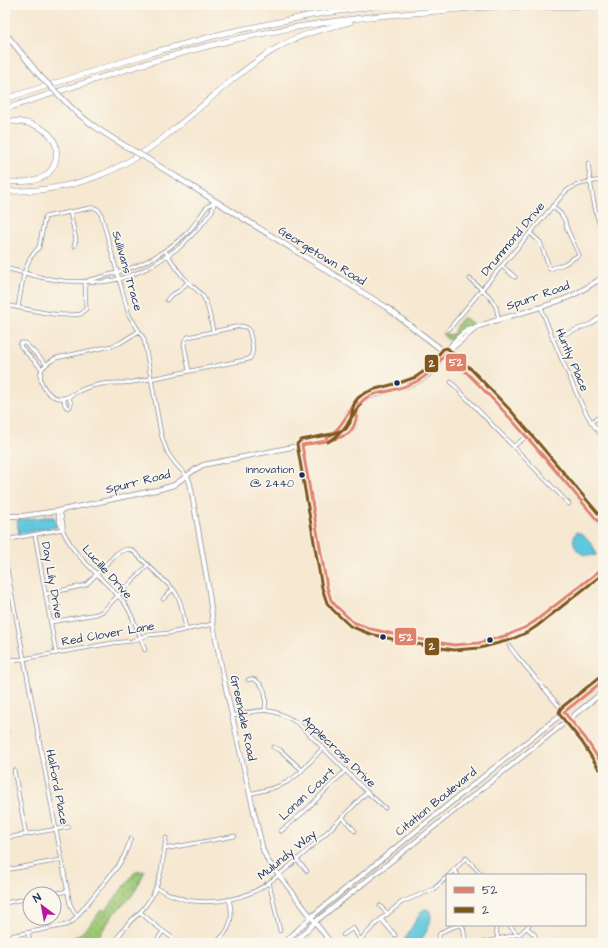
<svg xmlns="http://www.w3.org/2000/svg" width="608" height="948" viewBox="0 0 608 948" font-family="'Architects Daughter',sans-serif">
  <defs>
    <pattern id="grass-dots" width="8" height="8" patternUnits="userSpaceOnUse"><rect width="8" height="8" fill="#9dc875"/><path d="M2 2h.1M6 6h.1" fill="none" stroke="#7fa363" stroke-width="1.8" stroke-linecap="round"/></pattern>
    <pattern id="park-tufts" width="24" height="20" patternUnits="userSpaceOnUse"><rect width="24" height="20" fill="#9dc875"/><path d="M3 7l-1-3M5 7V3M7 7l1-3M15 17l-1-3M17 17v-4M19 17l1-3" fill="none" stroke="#7fa363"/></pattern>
  </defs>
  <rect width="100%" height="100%" fill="#fbf7ec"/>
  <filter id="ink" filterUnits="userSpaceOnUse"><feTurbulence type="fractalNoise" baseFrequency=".025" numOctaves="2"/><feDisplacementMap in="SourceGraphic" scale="8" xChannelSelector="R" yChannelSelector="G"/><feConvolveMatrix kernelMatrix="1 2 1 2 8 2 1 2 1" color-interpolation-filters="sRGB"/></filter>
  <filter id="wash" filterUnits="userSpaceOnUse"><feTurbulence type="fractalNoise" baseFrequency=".012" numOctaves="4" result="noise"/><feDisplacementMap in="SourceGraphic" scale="16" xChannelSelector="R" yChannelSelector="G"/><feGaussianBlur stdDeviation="0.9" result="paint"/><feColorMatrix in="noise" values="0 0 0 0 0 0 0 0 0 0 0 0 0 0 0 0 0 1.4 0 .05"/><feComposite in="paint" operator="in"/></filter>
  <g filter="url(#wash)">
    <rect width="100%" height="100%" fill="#f6e8d1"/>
    <path fill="url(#grass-dots)" stroke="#5c7c6a" d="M145 871 132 896 113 915 94 943H56C82 938 86 929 102 909L105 911 135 872Z"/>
    <polygon fill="url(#park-tufts)" stroke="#5c7c6a" points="463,317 473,324 466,328 451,340 447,339 442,334 444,332 446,334 450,335 454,333 456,326"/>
    <g fill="#60c8dc" stroke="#3e7c9d">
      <polygon points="45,517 54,517 57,525 56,527 19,534 17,520"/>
      <path d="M577 532C585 534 596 547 596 555 591 556 587 556 582 554 575 551 570 538 577 532Z"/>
      <path d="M425 909H428C436 919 425 934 419 943H402L409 932 421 912Z"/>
    </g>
  </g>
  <g filter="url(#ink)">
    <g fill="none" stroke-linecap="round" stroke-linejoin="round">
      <g stroke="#888c98" stroke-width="4.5">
        <g id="street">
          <path d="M588 163C591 188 594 211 603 234"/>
          <polyline points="70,212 76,240 74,246"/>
          <polyline points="530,233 540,242 550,269 564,264 579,255 567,229 565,221 561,214 552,206"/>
          <path d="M165 251C172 261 178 272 187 281 192 287 200 291 204 298 209 307 211 322 213 331"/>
          <polyline points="502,266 515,277"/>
          <polyline points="5,268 44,278 64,281 103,282 119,279 134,274 150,267 180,247 198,229 206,219 212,211 215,201"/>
          <polyline points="470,279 489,296 496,307 499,320"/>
          <path d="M89 280C130 270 156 262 188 232 195 225 200 215 207 207 209 205 212 204 214 202"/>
          <polyline points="167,300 170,296 179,291 188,282"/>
          <path d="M5 305C29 309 57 318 81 314L86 309 85 281"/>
          <path d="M18 307 24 273 30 258 39 247 45 217 90 208C96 207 99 209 101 214L129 315 144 339 161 434C163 440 165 447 168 453 173 462 180 469 187 476"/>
          <path d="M541 307C549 331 559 353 569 376 578 397 587 420 603 437"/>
          <path d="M449 329 483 288 565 192C576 183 589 182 603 180"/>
          <path d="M139 331 120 343 112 346 56 358C51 361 45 364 42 369 36 382 49 400 63 398 68 398 72 394 77 392 83 389 90 386 97 385 109 382 121 384 133 382 172 375 210 367 249 359 256 351 251 340 249 330 247 327 245 326 240 326L188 337 185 340 184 344 189 371"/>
          <polyline points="552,339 591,324 603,315"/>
          <polyline points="42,369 21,347 20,345 21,343 25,343 46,364"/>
          <polyline points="451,382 569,504"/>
          <path d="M64 398C64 402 64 406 68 408L70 407 71 404 69 397"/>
          <polyline points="591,422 603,415"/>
          <polyline points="302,445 327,587 331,600 336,606 353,622 371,629 411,638 454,645 479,643 508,635 526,627 534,622 603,568"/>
          <polyline points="514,446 527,436"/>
          <polyline points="60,510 63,524 63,529"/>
          <path d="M57 511 60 524 65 535 74 550 82 559 124 602C134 617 139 634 145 650"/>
          <polyline points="35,535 56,653"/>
          <polyline points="5,540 63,529"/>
          <polyline points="5,558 70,904 74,912 78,915"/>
          <path d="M46 594 86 585 117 553 127 549 132 550 173 589C182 600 183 615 186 629"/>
          <polyline points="163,599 173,589"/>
          <polyline points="51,622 97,614 103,611 148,565"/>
          <polyline points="505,636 510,647 516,655 580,731 603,766"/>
          <polyline points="5,660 23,659 113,643 132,641 148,635 170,633 213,624"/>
          <path d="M248 680C252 678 254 679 258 682 267 689 266 699 265 710"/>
          <path d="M232 716C262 709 272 706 299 724L367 792 385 808"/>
          <polyline points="5,725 7,732"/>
          <polyline points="273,747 280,750 302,770"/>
          <polyline points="14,770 26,835"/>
          <path d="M249 794C261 791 273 789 283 784 299 777 311 760 323 748"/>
          <polyline points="343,818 355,831"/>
          <polyline points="281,831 305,811 346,770"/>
          <polyline points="5,838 69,827"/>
          <polyline points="164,849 235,836"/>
          <polyline points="297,860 307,871"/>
          <polyline points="5,870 61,860"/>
          <polyline points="454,870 458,875"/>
          <polyline points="449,875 466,858 482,875"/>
          <polyline points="269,882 280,931"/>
          <path d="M156 888C168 893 180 900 193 901 213 903 235 900 253 892 268 885 280 874 292 864 319 841 343 817 367 792"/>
          <polyline points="53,894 68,891"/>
          <polyline points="5,903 30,898"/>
          <polyline points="380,906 388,914"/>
          <polyline points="140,912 155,925 179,943"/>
          <polyline points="381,919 395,935"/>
          <polyline points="495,925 499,943"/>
          <polyline points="509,925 518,935"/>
          <polyline points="527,928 535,935 536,943"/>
          <polyline points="28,933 30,943"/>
          <polyline points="343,935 353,928 362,943"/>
          <polyline points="5,937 66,925 72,922 78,915 118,866 124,856 131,839"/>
          <polyline points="360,940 381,919 402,902 434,889 447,877"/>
          <path d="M114 943C118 937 122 931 127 925 133 918 141 913 146 905 161 886 163 861 166 838"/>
          <polyline points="155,943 163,931"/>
          <path d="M215 943C231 931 234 918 229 899"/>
          <path d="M440 943C440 941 439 939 439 936 439 931 454 927 459 925L463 927 466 943"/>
          <polyline points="480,943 520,934 529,925"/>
        </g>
      </g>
      <g stroke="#888c98" stroke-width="5.5">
        <g id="secondary">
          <polyline points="450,350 475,329"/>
          <path d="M325 439C346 429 345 407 363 398"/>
          <polyline points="187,476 190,483 208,585 213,624 223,675 243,765 263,850 268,861 279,875 331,943"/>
          <path d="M5 516H22L57 511 161 489 174 485 196 469 203 465 302 445 345 435C363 428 350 404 369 397 388 389 411 389 428 375 443 361 450 340 468 330 471 328 474 328 477 327 488 323 500 319 511 316 531 310 551 305 569 297 581 292 592 284 603 277"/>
          <polyline points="284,943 311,917 449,804 603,681"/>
          <polyline points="294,943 315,922 603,692"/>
        </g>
      </g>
      <g stroke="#888c98" stroke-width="6">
        <g id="primary">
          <polyline points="5,33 40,76"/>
          <path d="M63 99C83 121 108 136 134 151"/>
          <polyline points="146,158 386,307 446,353 488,393 515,422 603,527"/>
        </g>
      </g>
      <g stroke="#888c98" stroke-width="6">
        <g id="highway">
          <polyline points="5,99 151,53 225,33 312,15 382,5"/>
          <path d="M5 109C88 82 170 53 255 35 307 24 360 17 413 13 439 11 466 8 493 7 529 6 566 7 603 7"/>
          <path d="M5 121C29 120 61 129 56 159 55 165 50 173 45 176 33 183 17 182 5 182"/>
          <path d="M5 191C71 193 124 172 174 129 194 113 213 96 232 80 247 68 262 56 279 47 301 34 326 28 350 22"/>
        </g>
      </g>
      <use href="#street" stroke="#fff" stroke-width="3"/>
      <use href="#secondary" stroke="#fff" stroke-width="4"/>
      <use href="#primary" stroke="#fff" stroke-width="4.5"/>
      <use href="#highway" stroke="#fff" stroke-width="5"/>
      <g stroke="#888c98" stroke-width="6" stroke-linecap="butt">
        <g id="primary-bridge">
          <polyline points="40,76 63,99"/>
          <polyline points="134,151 146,158"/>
        </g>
      </g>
      <use href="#primary-bridge" stroke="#fff" stroke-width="4.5"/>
      <g stroke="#fbf7ec" stroke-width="6">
        <g id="bus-1">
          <path d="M326 438C341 430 346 414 357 402"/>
          <path d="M603 527C552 467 504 406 446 353 427 378 420 383 389 391 381 393 373 393 366 398 358 403 357 411 356 419 355 424 353 429 349 433 340 440 314 443 302 445L327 587 331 600 336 606 353 622 371 629 411 638 454 645 479 643 508 635 526 627 534 622 603 568"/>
          <polyline points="603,681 564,712 586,739 603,766"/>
        </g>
      </g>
      <g stroke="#fbf7ec" stroke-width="6">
        <g id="bus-2">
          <path d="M328 442C345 433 349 418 361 405"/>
          <polyline points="603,519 512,412 471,369 447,348 443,349 427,369 416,377 402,382 372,390 363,394 358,398 354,403 350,423 346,429 332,434 301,440 297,444 322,588 327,603 333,610 350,626 370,634 410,643 454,650 480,648 510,640 528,632 537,626 603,574"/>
          <polyline points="599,769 582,742 560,715 559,712 561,708 600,677"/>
        </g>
      </g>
      <use href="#bus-1" stroke="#df826c" stroke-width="3"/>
      <use href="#bus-2" stroke="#80551b" stroke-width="3"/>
    </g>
  </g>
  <g fill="#1b2f5e" stroke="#fbf7ec" stroke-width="1.5">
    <circle cx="397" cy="383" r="3.5"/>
    <circle cx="302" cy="475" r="3.5"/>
    <circle cx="383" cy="637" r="3.5"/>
    <circle cx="490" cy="640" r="3.5"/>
  </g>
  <g text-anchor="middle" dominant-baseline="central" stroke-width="3.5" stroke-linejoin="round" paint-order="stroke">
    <g font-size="11" fill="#1b2f5e" stroke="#fbf7ec" text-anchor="end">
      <text x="294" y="469">Innovation<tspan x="294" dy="14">@ 2440</tspan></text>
    </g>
    <g font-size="12" fill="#1b2f5e" stroke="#fbf7ec">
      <text transform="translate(513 239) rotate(-50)">Drummond Drive</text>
      <text transform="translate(322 256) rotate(32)">Georgetown Road</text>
      <text transform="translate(127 271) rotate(74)">Sullivans Trace</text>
      <text transform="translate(538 296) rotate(-19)">Spurr Road</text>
      <text transform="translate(572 360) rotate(67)">Huntly Place</text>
      <text transform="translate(138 482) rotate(-14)">Spurr Road</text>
      <text transform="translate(107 572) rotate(48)">Lucille Drive</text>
      <text transform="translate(52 580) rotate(80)">Day Lily Drive</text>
      <text transform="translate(108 634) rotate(-10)">Red Clover Lane</text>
      <text transform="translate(243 718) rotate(78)">Greendale Road</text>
      <text transform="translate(339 752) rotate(44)">Applecross Drive</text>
      <text transform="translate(57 787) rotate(79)">Halford Place</text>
      <text transform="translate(307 794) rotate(-43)">Lonan Court</text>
      <text transform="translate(436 802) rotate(-39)">Citation Boulevard</text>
      <text transform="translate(287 855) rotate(-39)">Mulundy Way</text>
    </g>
  </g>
  <g stroke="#fbf7ec" stroke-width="1.5">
    <rect x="445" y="353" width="22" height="19" rx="4" fill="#df826c"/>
    <rect x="424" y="354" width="15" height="19" rx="4" fill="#80551b"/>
    <rect x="394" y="627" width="23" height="19" rx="4" fill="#df826c"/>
    <rect x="424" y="637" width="16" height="19" rx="4" fill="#80551b"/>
  </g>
  <g font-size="11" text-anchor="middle" font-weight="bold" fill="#fff">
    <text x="456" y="366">52</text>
    <text x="432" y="367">2</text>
    <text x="406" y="641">52</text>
    <text x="432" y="650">2</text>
  </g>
  <rect width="608" height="948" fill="none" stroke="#fbf7ec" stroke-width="20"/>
  <rect x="446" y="874" width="140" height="52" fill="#fbf7ec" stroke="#a1a7b3"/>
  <rect x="454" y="887" width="20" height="6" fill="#df826c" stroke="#a1a7b3"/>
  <text x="482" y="894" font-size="12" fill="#1b2f5e">52</text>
  <rect x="454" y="907" width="20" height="6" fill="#80551b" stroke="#a1a7b3"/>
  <text x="482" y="914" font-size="12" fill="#1b2f5e">2</text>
  <g transform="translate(42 906) rotate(328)"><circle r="19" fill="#fbf7ec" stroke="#a1a7b3"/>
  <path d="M0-3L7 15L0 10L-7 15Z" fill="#b5179e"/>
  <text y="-6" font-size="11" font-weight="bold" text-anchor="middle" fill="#1b2f5e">N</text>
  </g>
</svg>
